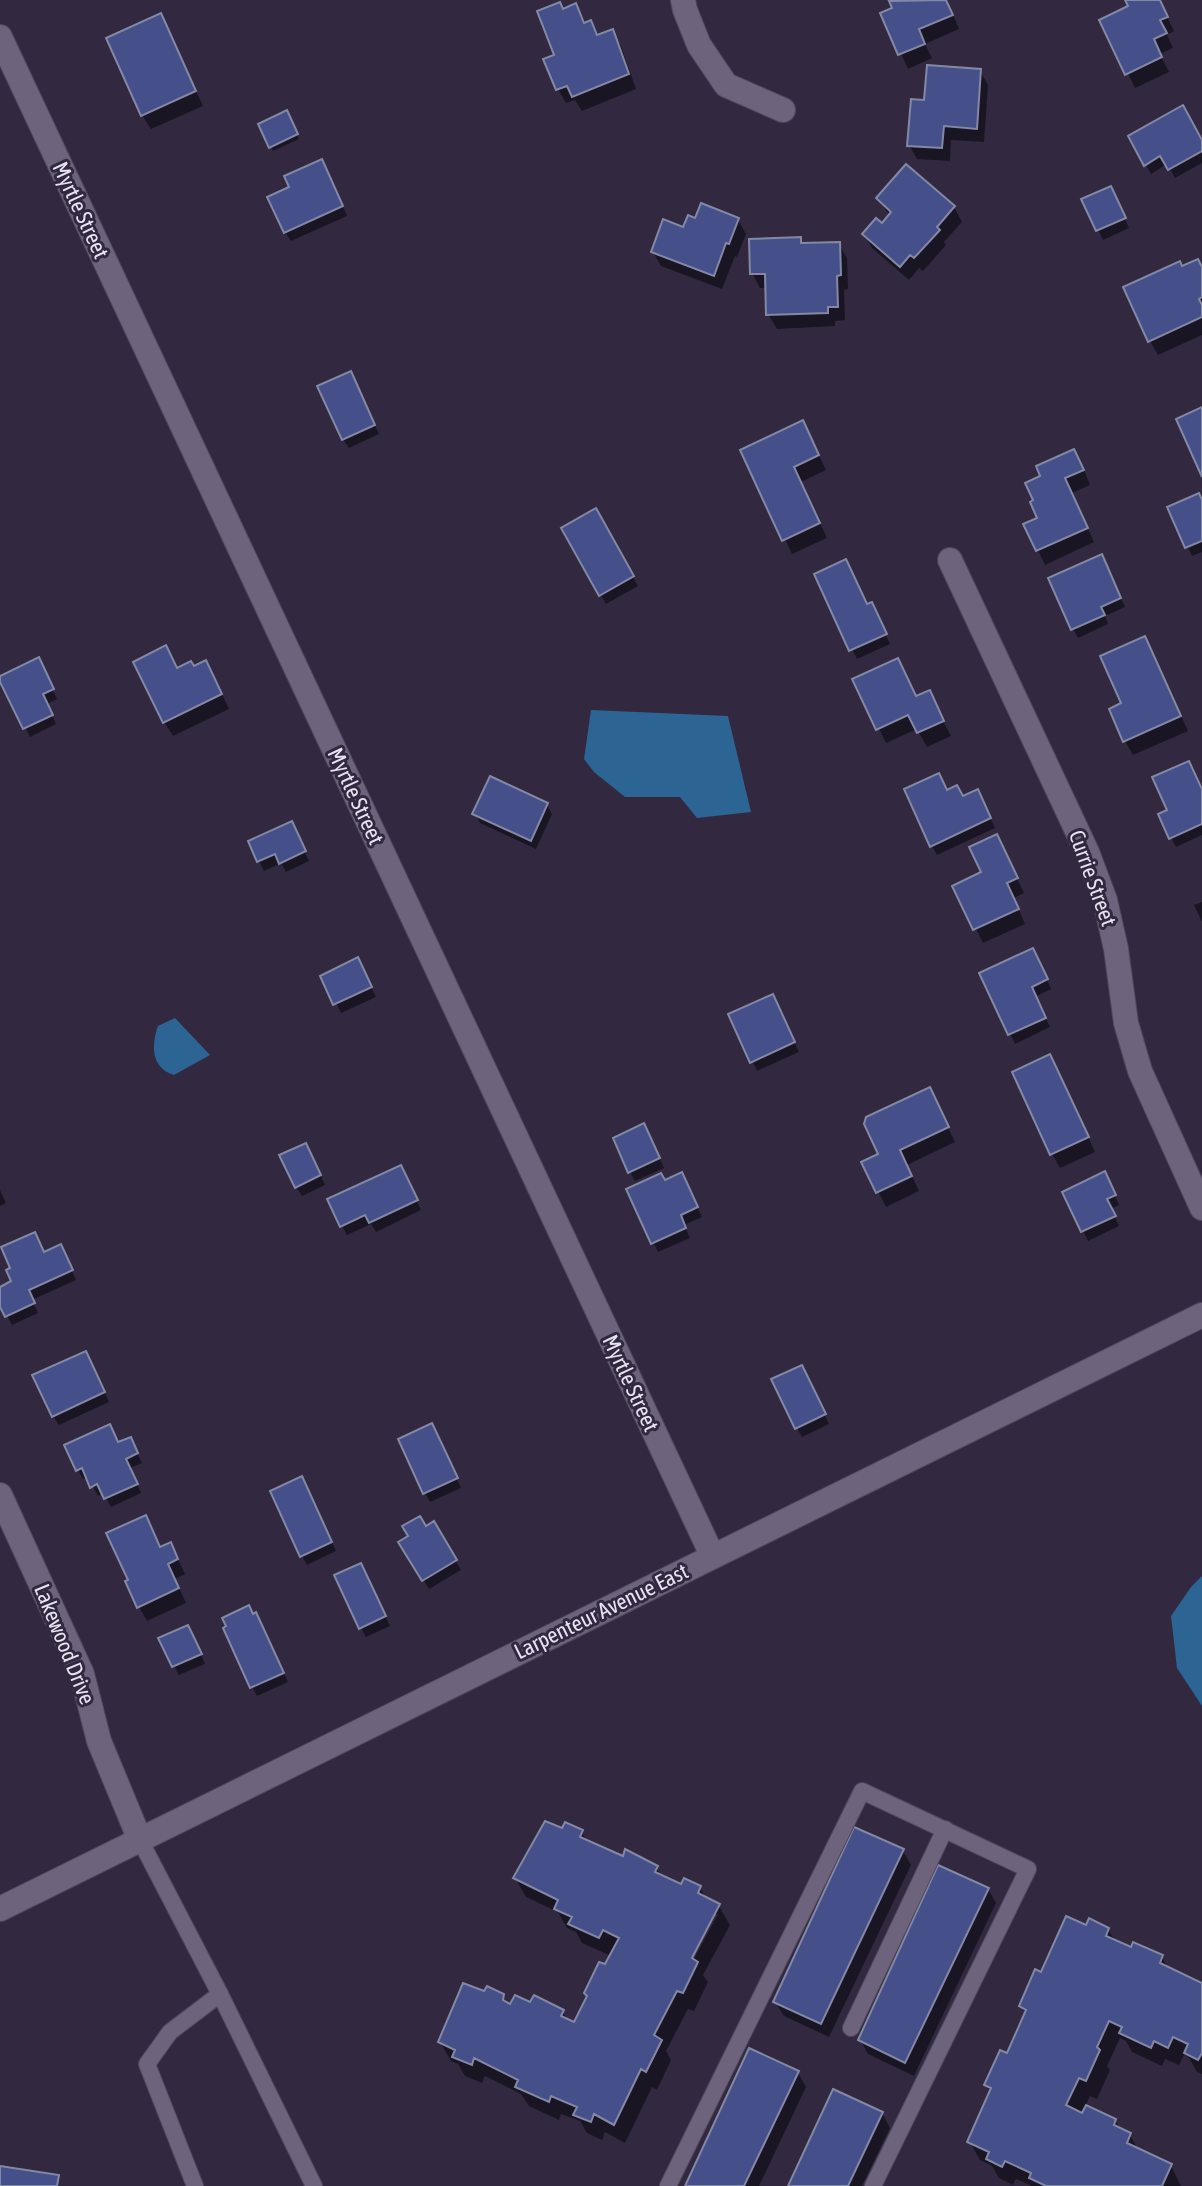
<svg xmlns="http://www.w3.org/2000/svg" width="1202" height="2186" viewBox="0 0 1202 2186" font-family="'Asap Condensed',sans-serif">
  <rect width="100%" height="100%" fill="#322940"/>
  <g fill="#2c6493">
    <polygon points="591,710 728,716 751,812 697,818 680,797 625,797 594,772 584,759"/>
    <path d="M175 1018 210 1055 174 1075C151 1068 151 1046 158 1026Z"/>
    <polygon points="1202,1576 1202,1706 1177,1668 1171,1616 1191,1587"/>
  </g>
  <g fill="#0007" fill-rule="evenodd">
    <polygon points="896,0 947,0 959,29 925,44 932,58 908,69 883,14 895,9 892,2"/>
    <polygon points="1127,0 1159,0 1174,31 1167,35 1173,48 1160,54 1169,72 1135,88 1102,21 1131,7"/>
    <polygon points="576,6 586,24 590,23 599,37 612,32 621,46 636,89 582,111 575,100 566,103 558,89 557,56"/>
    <polygon points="168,30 203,106 151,129 142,115"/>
    <polygon points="980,71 988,85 984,142 951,140 950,161 917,159 909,145 926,102"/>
    <polygon points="287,113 299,139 273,151 260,125"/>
    <polygon points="1130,136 1202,144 1202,163 1175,178 1167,164 1151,174"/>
    <polygon points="327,170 347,216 291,241 285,232 292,188"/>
    <polygon points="1115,197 1129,228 1103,240 1084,200"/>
    <polygon points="878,198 954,207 962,222 944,242 946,245 923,271 919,268 909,280 872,248 864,234 882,226 890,216"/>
    <polygon points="696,220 738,220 746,234 737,257 735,256 722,289 661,266 653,252"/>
    <polygon points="800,239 803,245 839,244 847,258 848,289 844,290 845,320 835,321 835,326 777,329 768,314 768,288 760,288 752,273"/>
    <polygon points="1182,269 1202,269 1202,335 1158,355 1150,341"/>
    <polygon points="356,383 379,434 349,448 343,439"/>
    <polygon points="810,437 826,470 801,482 827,538 792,554 743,451"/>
    <polygon points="1082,465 1090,485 1072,493 1094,542 1045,565 1026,525 1040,519 1036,501 1028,484"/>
    <polygon points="1202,503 1202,552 1192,556 1169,508"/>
    <polygon points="596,511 638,586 606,604 564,529"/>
    <polygon points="1106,566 1125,607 1105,616 1108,624 1078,638 1073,629"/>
    <polygon points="816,575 876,614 890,644 857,659"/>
    <polygon points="1153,653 1188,731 1133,755 1125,741 1124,704"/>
    <polygon points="194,668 214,677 229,709 173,736 164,722 178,670"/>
    <polygon points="43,669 57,699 47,704 56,724 30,737 1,678"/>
    <polygon points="855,680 934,704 951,736 927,747 917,729 886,743"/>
    <polygon points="1202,791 1202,835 1176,847 1171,838"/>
    <polygon points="947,792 963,798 982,801 995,828 937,855 932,846"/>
    <polygon points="547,805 552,814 536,849 480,823 475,813"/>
    <polygon points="296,833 309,861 286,872 281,863 264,871 250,842"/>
    <polygon points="1004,851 1024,893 1014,898 1025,924 983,943 955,887 984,873"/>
    <polygon points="1202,902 1202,922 1194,905"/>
    <polygon points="1038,959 1051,989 1035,997 1050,1027 1015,1044 981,974"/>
    <polygon points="362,969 376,997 341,1013 323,977"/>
    <polygon points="777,1006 799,1052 757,1071 731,1015"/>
    <polygon points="1058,1071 1095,1152 1060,1168 1052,1154"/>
    <polygon points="937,1104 955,1142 907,1165 919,1191 886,1207 864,1163 880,1155"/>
    <polygon points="649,1135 664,1168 635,1181 630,1172"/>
    <polygon points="311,1154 325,1185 302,1196 296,1187"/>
    <polygon points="405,1176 421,1210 376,1232 371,1224 347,1235 342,1226"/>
    <polygon points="665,1183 686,1184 702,1217 684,1225 690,1238 658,1252 629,1190"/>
    <polygon points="1109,1183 1119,1205 1111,1209 1119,1226 1088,1241 1064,1192"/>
    <polygon points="0,1190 6,1203 0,1206"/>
    <polygon points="44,1254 65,1255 76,1280 32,1300 38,1313 12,1325 0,1302 0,1289 14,1282 13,1269"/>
    <polygon points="91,1362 109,1402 59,1425 53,1416"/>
    <polygon points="806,1376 829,1424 802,1437 797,1428"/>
    <polygon points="437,1434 461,1488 430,1502 425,1493"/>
    <polygon points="119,1444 135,1449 142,1463 130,1468 141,1493 111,1507 103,1493 98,1496 88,1477 83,1479 78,1470"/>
    <polygon points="306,1488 336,1551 307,1565 302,1556"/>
    <polygon points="433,1524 461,1570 429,1589 401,1543"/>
    <polygon points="161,1548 178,1559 185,1574 175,1579 186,1603 147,1621 139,1607"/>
    <polygon points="366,1575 390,1626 366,1637 361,1628"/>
    <polygon points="253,1616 261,1624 288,1682 257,1696 252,1687"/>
    <polygon points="193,1636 205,1664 179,1675 174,1666"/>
    <path d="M563 1831 582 1832 587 1843 624 1859 657 1868 662 1878 682 1887 700 1888 707 1900 719 1906 730 1925 703 1975 708 1982 694 2011 688 2009 666 2051 671 2060 657 2090 652 2087 625 2143 605 2132 602 2140 587 2133 580 2121 561 2114 559 2120 529 2106 521 2094 485 2076 482 2083 465 2076 458 2064 451 2061 440 2042 485 1993 502 1996 507 2005 562 2011 568 2021 575 2024 611 1956 582 1943 576 1932 567 1928 558 1912 526 1897 515 1878ZM713 1914H718L689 1968 685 1966Z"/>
    <polygon points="903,1851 911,1865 829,2037 784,2016 775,2002"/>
    <polygon points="988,1889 996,1903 914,2076 868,2054 860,2039"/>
    <polygon points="1087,1928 1108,1929 1116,1943 1162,1957 1169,1970 1202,1985 1202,2074 1197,2072 1189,2058 1184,2055 1179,2065 1165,2059 1162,2066 1132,2052 1126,2041 1120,2038 1107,2066 1110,2070 1097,2099 1090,2096 1085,2107 1115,2120 1121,2131 1130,2135 1139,2151 1171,2166 1181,2186 1032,2186 1016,2179 1013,2185 999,2178 992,2166 980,2160 969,2141 991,2093 986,2085 1008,2056 1026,2015 1021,2006 1042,1975"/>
    <polygon points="798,2073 806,2087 759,2186 688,2186"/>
    <polygon points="882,2113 890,2128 862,2186 790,2186"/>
  </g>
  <g fill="#454f89" stroke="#8389a5" stroke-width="2">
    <polygon points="946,0 953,15 919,29 925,44 898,55 880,13 892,8 889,1"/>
    <polygon points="1125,0 1160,0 1168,17 1160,20 1167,33 1154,39 1162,57 1125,75 1099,20 1128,6"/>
    <polygon points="560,2 563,9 576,3 584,23 591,20 597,35 613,29 629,74 572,97 567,86 556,90 543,59 554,55 537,11"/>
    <polygon points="161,13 196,91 141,116 106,38"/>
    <polygon points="927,65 981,69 977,129 944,126 942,148 907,146 911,99 924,100"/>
    <polygon points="1183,105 1202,140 1202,151 1168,170 1160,156 1144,166 1128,136"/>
    <polygon points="287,110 298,134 269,148 258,124"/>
    <polygon points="322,159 343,206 284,233 267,197 289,187 284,176"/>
    <polygon points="906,164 955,206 937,227 940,230 914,258 910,255 900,267 862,234 876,218 882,223 891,212 876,198"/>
    <polygon points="1111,186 1126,218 1096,231 1081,199"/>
    <polygon points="701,203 739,218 729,244 726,243 714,276 651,252 663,219 683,227 688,215 695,218"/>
    <polygon points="801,237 801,243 840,242 841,275 837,276 838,307 828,307 828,313 766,315 765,274 750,274 749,239"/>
    <polygon points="1198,259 1202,267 1202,297 1199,299 1202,305 1202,317 1148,342 1123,287 1180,261 1182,266"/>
    <polygon points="351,371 375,425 342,440 317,386"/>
    <polygon points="1202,407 1202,477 1176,419"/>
    <polygon points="803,420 819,455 794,467 820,523 782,541 740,450"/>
    <polygon points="1074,449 1084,470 1065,478 1088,528 1036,551 1023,524 1037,518 1030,502 1033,500 1025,483 1040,476 1036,466"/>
    <polygon points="1199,493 1202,500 1202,541 1185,548 1167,507"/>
    <polygon points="596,508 634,576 599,596 561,528"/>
    <polygon points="1102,554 1121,598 1101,607 1105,615 1071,630 1048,578"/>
    <polygon points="846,559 867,604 872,602 887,634 849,651 814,574"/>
    <polygon points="1145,636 1181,716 1123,742 1109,709 1121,703 1100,656"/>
    <polygon points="166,645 177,668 191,661 194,666 206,660 222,694 163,723 133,662"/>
    <polygon points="39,657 54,689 43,694 53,715 23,729 0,682 0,676"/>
    <polygon points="898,658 916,696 930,690 944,721 917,733 908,715 876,730 852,679"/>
    <polygon points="1189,761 1202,789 1202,824 1169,839 1158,814 1167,810 1152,777"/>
    <polygon points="939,773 947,790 957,785 963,796 978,789 991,818 930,847 904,789"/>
    <polygon points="490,776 548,803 531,841 472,814"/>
    <polygon points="292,821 306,851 279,864 275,854 257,862 248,841"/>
    <polygon points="997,834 1018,878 1007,883 1019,909 973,930 952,886 981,872 969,847"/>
    <polygon points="1033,948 1048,979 1032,987 1046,1018 1008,1035 979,973"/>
    <polygon points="358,957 372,987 333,1005 320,976"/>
    <polygon points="773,994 795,1042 750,1063 728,1014"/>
    <polygon points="1050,1054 1089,1137 1050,1155 1012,1072"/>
    <polygon points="930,1087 949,1127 900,1150 912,1176 876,1193 861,1162 878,1154 864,1124 866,1117"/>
    <polygon points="644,1123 660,1158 628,1173 613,1138"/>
    <polygon points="306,1143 321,1175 295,1188 279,1155"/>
    <polygon points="401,1165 418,1200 369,1223 365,1215 340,1227 327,1199"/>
    <polygon points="1105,1171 1116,1195 1107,1199 1116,1216 1081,1232 1062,1192"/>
    <polygon points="682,1172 698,1207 681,1215 686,1228 651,1244 626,1189 661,1173 665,1180"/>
    <polygon points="35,1232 44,1252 61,1244 73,1270 29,1290 35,1303 5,1317 0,1307 0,1287 11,1281 6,1270 10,1268 1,1247"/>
    <polygon points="86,1351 105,1392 52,1417 32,1375"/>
    <polygon points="802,1365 826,1414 795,1429 771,1379"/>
    <polygon points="432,1423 458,1478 423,1494 398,1439"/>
    <polygon points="110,1424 118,1442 131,1437 138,1453 126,1459 138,1484 104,1499 97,1484 90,1488 82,1468 76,1471 64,1445"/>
    <polygon points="302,1476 332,1542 300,1557 270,1491"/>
    <polygon points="146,1515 160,1547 171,1542 178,1559 168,1564 179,1588 137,1608 125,1581 128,1580 106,1533"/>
    <polygon points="420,1516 426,1526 434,1521 457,1560 422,1581 398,1542 408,1536 402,1526"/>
    <polygon points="361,1563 386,1616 359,1629 334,1575"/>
    <polygon points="249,1605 253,1614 256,1612 284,1673 250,1688 223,1628 226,1626 222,1618"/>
    <polygon points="188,1625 202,1654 172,1667 158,1638"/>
    <polygon points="545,1821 562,1828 565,1822 583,1830 580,1837 623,1856 625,1849 658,1866 655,1872 681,1884 684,1878 701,1886 698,1893 720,1904 692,1958 698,1962 683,1993 677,1991 654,2035 662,2040 646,2072 641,2069 614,2125 594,2114 591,2122 573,2115 577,2107 551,2096 549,2102 515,2087 518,2080 474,2058 472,2065 452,2057 455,2050 438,2042 463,1983 484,1991 487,1986 504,1994 503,2000 510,2004 515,1995 530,2002 534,1995 564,2010 561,2016 574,2022 587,1996 584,1993 599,1962 605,1964 619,1938 603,1930 599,1938 568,1924 572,1917 554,1909 558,1900 513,1878"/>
    <polygon points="854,1827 904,1849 821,2024 773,2002"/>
    <polygon points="938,1865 989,1888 905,2063 858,2040"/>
    <polygon points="1066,1916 1086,1925 1089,1918 1109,1928 1106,1936 1131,1947 1133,1942 1163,1955 1160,1963 1202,1983 1202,2053 1198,2060 1184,2053 1188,2044 1173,2037 1168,2048 1154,2041 1151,2048 1119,2033 1122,2027 1109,2021 1097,2047 1100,2050 1086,2081 1079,2078 1066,2105 1082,2113 1086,2105 1116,2119 1114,2125 1131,2133 1127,2143 1172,2164 1162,2186 1046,2186 1029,2178 1031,2173 1005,2161 1002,2167 986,2159 989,2152 967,2142 991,2088 984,2085 1000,2050 1007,2053 1026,2010 1019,2006 1035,1969 1041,1972"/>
    <polygon points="749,2048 799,2071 744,2186 685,2186"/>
    <polygon points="833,2089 883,2112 848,2186 788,2186"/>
    <polygon points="0,2166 59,2175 57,2186 0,2186"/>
  </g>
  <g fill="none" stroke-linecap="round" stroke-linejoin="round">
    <g stroke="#50485b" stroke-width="18">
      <g id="lane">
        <polyline points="140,1840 220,1994 314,2186"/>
        <polyline points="851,2028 945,1829"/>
        <polyline points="195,2186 147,2064 170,2032 220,1994"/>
        <polyline points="668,2186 862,1791 1028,1869 873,2186"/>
      </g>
    </g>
    <g stroke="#50485b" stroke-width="26">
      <g id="street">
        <polyline points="683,0 685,10 699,45 726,85 783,110"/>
        <polyline points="0,37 712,1555"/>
        <polyline points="950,560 1087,852 1105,900 1116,949 1126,1023 1140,1071 1202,1208"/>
        <polyline points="0,1495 82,1674 99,1741 140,1840"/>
      </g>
    </g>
    <g stroke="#50485b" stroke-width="26">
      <polyline id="secondary" points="0,1909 1202,1315"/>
    </g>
    <use href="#lane" stroke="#6d637d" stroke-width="16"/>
    <use href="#street" stroke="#6d637d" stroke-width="24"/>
    <use href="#secondary" stroke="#6d637d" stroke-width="24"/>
  </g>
  <g text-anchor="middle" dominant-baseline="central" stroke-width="6" stroke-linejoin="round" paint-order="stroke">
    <g font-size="22" fill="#e8e3f2" stroke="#322940">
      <text transform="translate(81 210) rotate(65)">Myrtle Street</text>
      <text transform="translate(356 796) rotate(65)">Myrtle Street</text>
      <text transform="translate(1093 878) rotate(70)">Currie Street</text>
      <text transform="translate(631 1383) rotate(65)">Myrtle Street</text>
      <text transform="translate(601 1611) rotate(-26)">Larpenteur Avenue East</text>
      <text transform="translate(65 1644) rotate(68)">Lakewood Drive</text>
    </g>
  </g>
</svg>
